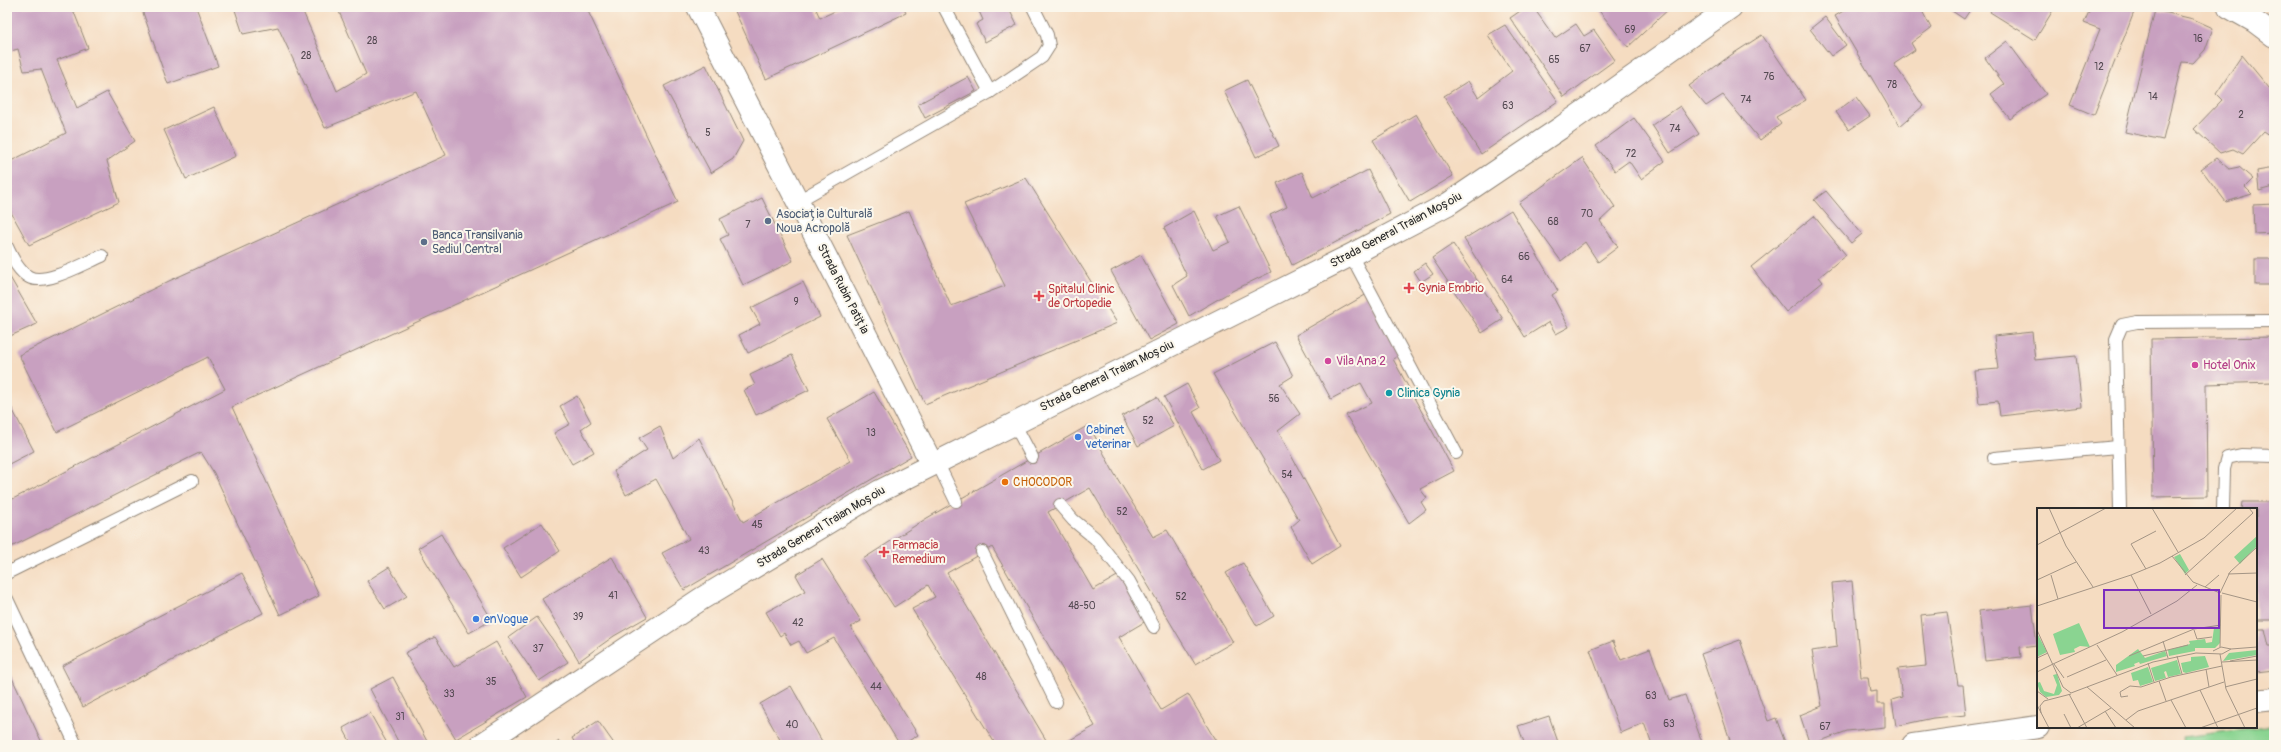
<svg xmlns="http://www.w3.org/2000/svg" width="2281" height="752" viewBox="0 0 2281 752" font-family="Pangolin,sans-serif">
  <rect width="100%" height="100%" fill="#fbf7ec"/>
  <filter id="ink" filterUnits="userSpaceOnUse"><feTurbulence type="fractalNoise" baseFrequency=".025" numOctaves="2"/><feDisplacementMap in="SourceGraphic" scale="8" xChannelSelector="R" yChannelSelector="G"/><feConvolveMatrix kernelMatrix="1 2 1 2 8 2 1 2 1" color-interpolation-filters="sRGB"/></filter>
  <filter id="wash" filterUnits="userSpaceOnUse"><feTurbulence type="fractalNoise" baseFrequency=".012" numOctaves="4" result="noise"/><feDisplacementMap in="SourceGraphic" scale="16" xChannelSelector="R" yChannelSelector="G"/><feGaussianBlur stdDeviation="0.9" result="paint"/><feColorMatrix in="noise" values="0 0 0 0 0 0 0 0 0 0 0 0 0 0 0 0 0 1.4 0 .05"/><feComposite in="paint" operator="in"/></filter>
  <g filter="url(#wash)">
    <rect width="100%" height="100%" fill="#f5dcc1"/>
    <polygon fill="#8ad491" stroke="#5a805e" points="2274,725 2274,745 2184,745 2183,737"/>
    <g id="blocks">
      <g fill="#c8a0c0">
        <polygon points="7,7 72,7 88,48 57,60 77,108 107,92 135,141 107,161 119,202 29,245 7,205 7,163 66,133 41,69 24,71 18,49 7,52"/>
        <polygon points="141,7 196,7 218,66 168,84"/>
        <polygon points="234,7 301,7 337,91 366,74 337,7 586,7 678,202 232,407 319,596 280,615 214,473 201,452 7,549 7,502 225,389 208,357 57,432 19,355 169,281 446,155 416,91 325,128 278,27 243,34"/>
        <polygon points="733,7 815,7 820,18 844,7 903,7 906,13 766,79"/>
        <polygon points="977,7 1008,7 1017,25 985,42 976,24 983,20"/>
        <polygon points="1526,7 1533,7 1555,38 1576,24 1584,36 1594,30 1615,60 1564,97 1510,18"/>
        <polygon points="1596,7 1671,7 1628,47"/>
        <polygon points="1850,7 1920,7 1931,28 1911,43 1915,50 1894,64 1923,106 1900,126 1835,16"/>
        <polygon points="1946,7 1972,7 1964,19"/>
        <polygon points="1993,7 2055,7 2035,40 1990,12"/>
        <polygon points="2091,7 2136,7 2094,115 2070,105 2100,29 2084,23"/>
        <polygon points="2155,10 2193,19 2213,28 2205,50 2193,63 2182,62 2163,140 2125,132"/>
        <polygon points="1825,17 1846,45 1831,56 1810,29"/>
        <polygon points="1505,25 1558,101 1481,154 1444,96 1468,81 1478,97 1512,71 1488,35"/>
        <polygon points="1762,35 1806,100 1776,117 1781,124 1760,140 1723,95 1706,106 1689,86 1731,55"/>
        <polygon points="2007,41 2046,94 2010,119 1991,94 2004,84 1985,58"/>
        <polygon points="2242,55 2274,94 2274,138 2264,131 2243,154 2233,149 2220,153 2194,129 2222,100 2216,94"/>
        <polygon points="706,65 743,141 733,159 711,173 664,86"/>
        <polygon points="968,77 976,91 925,118 918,104"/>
        <polygon points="1247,80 1279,146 1256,157 1224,91"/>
        <polygon points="1856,97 1870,116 1849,130 1836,112"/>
        <polygon points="1680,106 1699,134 1670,153 1652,125"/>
        <polygon points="214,107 236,156 186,179 164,130"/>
        <polygon points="1416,114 1453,176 1410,202 1373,140"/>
        <polygon points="1634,118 1665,161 1641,179 1629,161 1615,171 1596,146"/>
        <polygon points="1582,158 1615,207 1600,221 1618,247 1598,262 1585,242 1561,261 1519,203"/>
        <polygon points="2216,158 2229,169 2239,167 2253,179 2245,187 2252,194 2226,202 2201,169"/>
        <polygon points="2274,168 2274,187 2259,191 2257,171"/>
        <polygon points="1368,170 1390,214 1292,265 1270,215 1287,207 1277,183 1302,172 1313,198"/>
        <polygon points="1026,178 1117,323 925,404 847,235 909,211 951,306 1005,286 964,204"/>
        <polygon points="1826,191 1862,234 1851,243 1814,200"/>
        <polygon points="762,198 793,261 743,285 720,239 728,235 720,219"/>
        <polygon points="2274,204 2274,233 2254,234 2253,205"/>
        <polygon points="1239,206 1271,272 1232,291 1189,316 1173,285 1187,276 1164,228 1194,211 1213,250 1230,242 1217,216"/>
        <polygon points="1511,210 1558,291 1552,295 1569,327 1556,334 1549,322 1525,337 1464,239"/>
        <polygon points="1814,216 1846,255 1819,277 1823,282 1786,312 1751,267"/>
        <polygon points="1453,244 1503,319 1482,333 1432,258"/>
        <polygon points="1141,255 1179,324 1149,340 1111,271"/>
        <rect x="2255" y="259" width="19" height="26"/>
        <polygon points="1425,263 1433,274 1421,282 1414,271"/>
        <polygon points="7,272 37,324 8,337 7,335"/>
        <polygon points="803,282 820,317 748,353 739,335 760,324 751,308"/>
        <polygon points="1367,294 1399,355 1393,359 1454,471 1420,489 1427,498 1421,502 1426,510 1409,523 1346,415 1372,403 1361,383 1331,399 1296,335"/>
        <polygon points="2032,332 2035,360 2076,356 2082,407 2000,416 1998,401 1979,403 1975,371 1998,369 1994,336"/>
        <polygon points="2274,337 2274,382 2206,384 2207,496 2153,497 2151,339"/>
        <polygon points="1275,342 1293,376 1280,384 1300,414 1278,431 1340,546 1312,564 1291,527 1299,520 1213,374"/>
        <polygon points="792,355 809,390 756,415 744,390 755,385 750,375"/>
        <polygon points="1187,384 1200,408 1193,412 1219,460 1203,469 1164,397"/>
        <polygon points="874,392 911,456 684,590 662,553 689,539 656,479 626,495 614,471 647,450 639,438 660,426 673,458 699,438 743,522 851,461 827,419"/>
        <polygon points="577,396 591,422 581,429 594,452 572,464 554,433 570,424 560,406"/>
        <polygon points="1157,397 1174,426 1138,446 1122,416"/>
        <polygon points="7,399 34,451 7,465"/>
        <polygon points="1089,425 1114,473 1153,537 1167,530 1233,642 1195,664 1090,488 1048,512 1093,590 1119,575 1146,621 1119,637 1161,710 1188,694 1217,743 1214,745 1061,745 1095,726 992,547 947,573 1049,745 996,745 912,609 935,597 928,585 894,607 863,559 927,518"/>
        <polygon points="2242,502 2274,502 2274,620 2256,620 2256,509 2241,509"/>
        <polygon points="542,523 560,551 521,577 503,548"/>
        <polygon points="441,534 492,620 469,633 418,548"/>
        <polygon points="612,557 647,617 614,636 579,661 542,599"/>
        <polygon points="822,559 861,621 851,627 918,735 902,745 900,745 834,638 806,653 799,641 791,645 784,633 780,636 766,612 805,591 796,575"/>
        <polygon points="1243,563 1274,616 1257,626 1226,573"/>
        <polygon points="389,567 407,596 385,609 367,581"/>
        <polygon points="242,573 263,613 83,707 62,666"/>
        <polygon points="1852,581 1861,677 1868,677 1870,692 1877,691 1877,704 1885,704 1885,727 1847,731 1810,745 1800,715 1822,706 1812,651 1837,647 1832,583"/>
        <polygon points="2032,605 2037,645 2020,647 2021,657 1985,661 1979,611"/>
        <polygon points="1947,612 1958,685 1963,685 1966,715 1933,718 1896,726 1892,700 1902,697 1898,669 1926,666 1921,615"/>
        <polygon points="537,617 568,662 539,681 509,637"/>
        <polygon points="2256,629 2265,629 2269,646 2274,646 2274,670 2256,672"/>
        <polygon points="435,637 454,667 496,642 527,697 456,739 405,653"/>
        <polygon points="1740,640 1768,721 1776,718 1786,745 1715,745 1730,740 1701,654"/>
        <polygon points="1613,641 1621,660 1650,649 1669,700 1685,695 1703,745 1652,745 1644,723 1621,733 1590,650"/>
        <polygon points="7,667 43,745 7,745"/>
        <polygon points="393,677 429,745 400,745 370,689"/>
        <polygon points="791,686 824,745 783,745 760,704"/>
        <polygon points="370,713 388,745 352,745 343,728"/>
        <polygon points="1549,716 1559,745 1525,745 1518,726"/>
        <polygon points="598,721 615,745 576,745 572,738"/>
        <polygon points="559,741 562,745 554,745"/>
      </g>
    </g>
  </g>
  <g filter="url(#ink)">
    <use href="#blocks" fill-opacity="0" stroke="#908476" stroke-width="1"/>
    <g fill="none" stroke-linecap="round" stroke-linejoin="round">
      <g stroke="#908476" stroke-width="14">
        <g id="service">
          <polyline points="944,7 990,92"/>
          <polyline points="798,201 990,92 1042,57 1049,46 1047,35 1033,7"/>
          <path d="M7 247C12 257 18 271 29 277 45 286 85 263 102 256"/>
          <polyline points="1351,255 1456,453"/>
          <polyline points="1014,423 1032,457"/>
          <polyline points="1994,458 2118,447"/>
          <polyline points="937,462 956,501"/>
          <polyline points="1060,505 1073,520 1095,538 1129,581 1154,627"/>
          <polyline points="2120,509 2116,339 2122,325 2137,322 2274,321"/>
          <polyline points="2223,509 2224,469 2227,458 2241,455 2274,456"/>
          <polyline points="982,552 1056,702"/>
          <polyline points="7,573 192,481"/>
          <polyline points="7,599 76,745"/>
        </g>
      </g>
      <g stroke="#908476" stroke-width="24">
        <g id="minor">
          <polyline points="698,7 932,464"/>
          <polyline points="2229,7 2254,21 2274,36"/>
          <polyline points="2256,701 2274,699"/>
          <polyline points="481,745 701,599 880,491 1351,255 1448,204 1562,127 1731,7"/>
          <polyline points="1913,745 2038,727"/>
        </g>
      </g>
      <use href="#service" stroke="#fff" stroke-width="12"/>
      <use href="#minor" stroke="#fff" stroke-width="22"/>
    </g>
  </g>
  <g fill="#5c6f8a" stroke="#fbf7ec" stroke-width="1.5">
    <circle cx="768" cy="221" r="4"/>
    <circle cx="424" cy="242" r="4"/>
  </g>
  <g fill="#e0444e" stroke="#fbf7ec" stroke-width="1.5">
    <path d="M1407 282h4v4h4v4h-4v4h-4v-4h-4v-4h4z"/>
    <path d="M1037 290h4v4h4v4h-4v4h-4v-4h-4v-4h4z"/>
    <path d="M882 546h4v4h4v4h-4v4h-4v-4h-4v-4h4z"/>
  </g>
  <g fill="#d1479c" stroke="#fbf7ec" stroke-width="1.5">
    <circle cx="1328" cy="361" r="4"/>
    <circle cx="2195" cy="365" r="4"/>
  </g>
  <circle fill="#0f9aa8" stroke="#fbf7ec" stroke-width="1.5" cx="1389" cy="393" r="4"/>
  <g fill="#3f7fe0" stroke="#fbf7ec" stroke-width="1.5">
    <circle cx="1078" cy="437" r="4"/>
    <circle cx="476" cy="619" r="4"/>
  </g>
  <circle fill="#e8710a" stroke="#fbf7ec" stroke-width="1.5" cx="1005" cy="482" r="4"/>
  <g text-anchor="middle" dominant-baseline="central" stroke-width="4" stroke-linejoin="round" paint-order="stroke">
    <g font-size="10" fill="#524850">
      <text x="1630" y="30">69</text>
      <text x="2198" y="39">16</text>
      <text x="372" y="41">28</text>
      <text x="1585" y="49">67</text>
      <text x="306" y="56">28</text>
      <text x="1554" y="60">65</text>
      <text x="2099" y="67">12</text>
      <text x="1769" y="77">76</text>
      <text x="1892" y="85">78</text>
      <text x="2153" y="97">14</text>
      <text x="1746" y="100">74</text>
      <text x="1508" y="106">63</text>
      <text x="2241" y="115">2</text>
      <text x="1675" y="129">74</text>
      <text x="708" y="133">5</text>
      <text x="1631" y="154">72</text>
      <text x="1587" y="214">70</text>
      <text x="1553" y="222">68</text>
      <text x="748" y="225">7</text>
      <text x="1524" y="257">66</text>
      <text x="1507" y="280">64</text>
      <text x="796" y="302">9</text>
      <text x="1274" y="399">56</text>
      <text x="1148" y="421">52</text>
      <text x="871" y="433">13</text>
      <text x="1287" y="475">54</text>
      <text x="1122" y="512">52</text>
      <text x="757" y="525">45</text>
      <text x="704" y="551">43</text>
      <text x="613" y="596">41</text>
      <text x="1181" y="597">52</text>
      <text x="1082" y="606">48-50</text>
      <text x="578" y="617">39</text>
      <text x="798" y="623">42</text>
      <text x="538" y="649">37</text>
      <text x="981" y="677">48</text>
      <text x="491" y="682">35</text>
      <text x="876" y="687">44</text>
      <text x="449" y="694">33</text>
      <text x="1651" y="696">63</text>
      <text x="400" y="717">31</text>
      <text x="1669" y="724">63</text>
      <text x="792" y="725">40</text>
      <text x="1825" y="727">67</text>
    </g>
    <g font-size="12" fill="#4e5e75" stroke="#fbf7ec" text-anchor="start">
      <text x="776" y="214">Asociația Culturală<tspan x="776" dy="14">Noua Acropolă</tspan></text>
      <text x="432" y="235">Banca Transilvania<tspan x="432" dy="14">Sediul Central</tspan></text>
    </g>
    <g font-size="12" fill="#2b2b2b" stroke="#fbf7ec">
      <text transform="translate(1396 230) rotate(-28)">Strada General Traian Moșoiu</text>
      <text transform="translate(843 289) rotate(63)">Strada Rubin Patiția</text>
      <text transform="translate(1107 376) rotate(-26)">Strada General Traian Moșoiu</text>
      <text transform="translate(821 527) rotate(-31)">Strada General Traian Moșoiu</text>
    </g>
    <g font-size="12" fill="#be3a42" stroke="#fbf7ec" text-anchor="start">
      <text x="1418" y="288">Gynia Embrio</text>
      <text x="1048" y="289">Spitalul Clinic<tspan x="1048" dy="14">de Ortopedie</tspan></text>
      <text x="892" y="545">Farmacia<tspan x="892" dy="14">Remedium</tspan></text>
    </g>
    <g font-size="12" fill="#b23c85" stroke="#fbf7ec" text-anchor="start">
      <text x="1336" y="361">Vila Ana 2</text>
      <text x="2203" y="365">Hotel Onix</text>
    </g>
    <g font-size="12" fill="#0d838f" stroke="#fbf7ec" text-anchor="start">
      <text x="1397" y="393">Clinica Gynia</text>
    </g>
    <g font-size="12" fill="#366cbe" stroke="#fbf7ec" text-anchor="start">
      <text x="1086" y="430">Cabinet<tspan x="1086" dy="14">veterinar</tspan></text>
      <text x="484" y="619">enVogue</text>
    </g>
    <g font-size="12" fill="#c56008" stroke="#fbf7ec" text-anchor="start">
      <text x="1013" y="482">CHOCODOR</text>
    </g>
  </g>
  <g transform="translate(2037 508)">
    <rect width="220" height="220" fill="#f5dcc1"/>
    <path d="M220 28V38L203 56 197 49ZM143 46 152 62 148 66 137 49ZM42 115 53 139 43 138 37 141 38 144 23 147 16 126ZM183 119V135L178 140H158V143L132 148 131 142 153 136 152 133 168 131 169 135 175 134 177 120ZM0 125 10 144 0 149ZM101 141 108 150 128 143 130 148 103 156 102 154 97 156 98 158 79 164V157ZM220 142V147L186 153 192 145ZM168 148 172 159 149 165 146 164 144 155 154 153V149ZM140 152 144 166 131 169 129 163 127 164 129 170 118 173 114 160ZM111 159 116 174 103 178 101 172 96 173 94 165ZM20 166 25 183 22 187 9 189 3 184 0 175 3 174 7 183 17 186 20 177 16 167Z" fill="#8ad491"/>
    <path fill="none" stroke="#a49585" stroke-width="1" d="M12 0 29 38 56 79M115 0 141 44M0 37 69 0M135 48 156 74 183 85M109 61 94 36 119 23M191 66 220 65M14 67 21 91M94 67 114 106M148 67 216 5 212 0M0 72 39 54M168 79 182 67M183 85 193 64 220 39M185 85 220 94M0 98 94 67 123 55 167 30 200 0M0 122 26 179 34 185 116 154 159 145 185 146 194 141M157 122 160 131 175 129M126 133 131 150M60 137 80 167M183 139 184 87M176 143 184 139 194 141 220 139M183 146 189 181 208 220M92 148 157 121 184 117M106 148 151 137M140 148 145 166M0 150 11 145M193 153 220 148M185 154 220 152M111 155 117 174M16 156 85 124 140 93 160 77M17 156 27 170M169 161 172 179M0 164 16 156M30 169 69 152M122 173 129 193M50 179 98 220M188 179 220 171M163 182 181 220M0 183 11 191M32 186 50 220M91 188 84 189 83 184 93 178 104 179 134 169 185 158M134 192 149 220M0 197 12 220M68 203 79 220M4 205 3 198 7 193 34 186M27 206 34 220M89 212 101 203 187 174M40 220 74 200M163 220 220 200"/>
    <path fill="#7b2cbf" fill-opacity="0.15" stroke="#7b2cbf" stroke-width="2" d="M67 82H182V120H67Z"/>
    <rect width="220" height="220" fill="none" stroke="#2b2b2b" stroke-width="2"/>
  </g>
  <rect width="2281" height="752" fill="none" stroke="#fbf7ec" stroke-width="24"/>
</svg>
